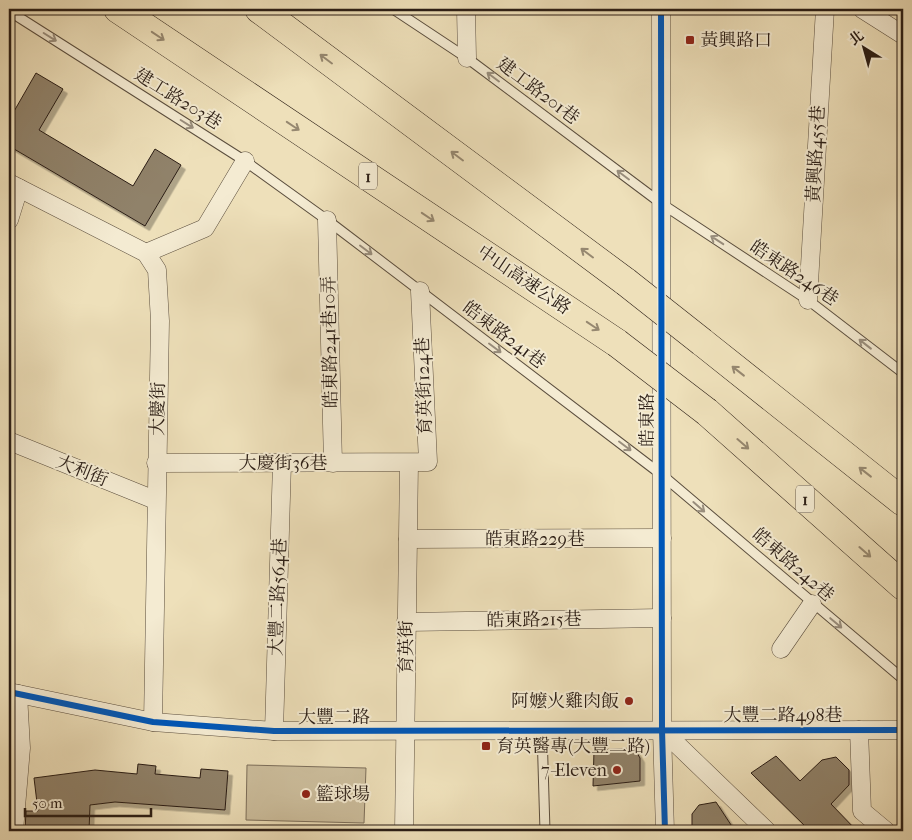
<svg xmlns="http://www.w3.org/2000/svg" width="912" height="840" viewBox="0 0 912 840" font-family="'IM FELL French Canon','Noto Serif TC',serif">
  <defs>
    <filter id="shadow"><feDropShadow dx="4.5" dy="4.5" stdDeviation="0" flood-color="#0004"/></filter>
  </defs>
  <rect width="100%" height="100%" fill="#eee0ba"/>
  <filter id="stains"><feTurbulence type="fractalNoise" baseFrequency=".004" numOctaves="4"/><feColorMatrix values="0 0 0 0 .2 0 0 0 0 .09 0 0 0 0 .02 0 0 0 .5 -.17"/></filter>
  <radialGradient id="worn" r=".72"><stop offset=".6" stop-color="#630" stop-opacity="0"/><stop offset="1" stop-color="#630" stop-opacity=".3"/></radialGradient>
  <polygon fill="#cdbf9e" stroke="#7c6e5a" points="247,765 366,768 364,823 246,820"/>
  <g fill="#90826b" stroke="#2a1d15" filter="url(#shadow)">
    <polygon points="36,73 63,89 39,130 133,186 155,149 181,165 145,226 9,146 9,120"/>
    <polygon points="634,748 640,758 640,781 593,786 594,750"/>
    <polygon points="776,756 800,781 822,760 836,757 849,770 849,785 831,804 857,831 810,831 751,773"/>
    <polygon points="138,764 156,766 155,774 200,778 201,769 228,771 225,810 115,802 90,805 89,831 25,831 26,811 38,811 34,778 95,770 137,774"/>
    <polygon points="716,802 735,831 692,831 692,814 699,805"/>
  </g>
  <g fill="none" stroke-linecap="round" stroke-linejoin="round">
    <g stroke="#5b4e3e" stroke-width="11">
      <g id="lane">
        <polyline points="393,9 467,58 662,204 808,300 903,373"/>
        <polyline points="9,11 245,161 327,220 662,475 903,679"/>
        <polyline points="542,731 545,831"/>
      </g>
    </g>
    <g stroke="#5b4e3e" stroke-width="19">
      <g id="street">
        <polyline points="466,9 467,58"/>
        <polyline points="661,9 662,730 665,831"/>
        <polyline points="862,9 903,35"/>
        <polyline points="9,183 146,253 157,270 160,321 153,722"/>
        <polyline points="9,220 19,188"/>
        <polyline points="327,220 333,463"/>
        <polyline points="146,253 205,228 245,161"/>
        <polyline points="808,300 825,9"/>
        <polyline points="9,441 155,500"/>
        <polyline points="156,463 428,462 420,291"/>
        <polyline points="408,539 662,538"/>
        <polyline points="406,622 662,618"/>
        <polyline points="781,649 812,604"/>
        <polyline points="9,692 153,722 274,731 903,730"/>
        <polyline points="662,730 767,831"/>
        <polyline points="859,730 862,811 886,831"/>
        <polyline points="274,731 282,463"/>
        <polyline points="14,831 21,748 18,694"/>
        <polyline points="404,831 409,463"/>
      </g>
    </g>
    <g stroke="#2a1d15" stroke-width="29">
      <g id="highway">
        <polyline points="118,9 617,343"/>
        <polyline points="259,9 626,282"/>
        <polyline points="702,342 903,502"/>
        <polyline points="707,412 903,586"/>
      </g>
    </g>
    <use href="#lane" stroke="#f4ebd2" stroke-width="9"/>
    <use href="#street" stroke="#f4ebd2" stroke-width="18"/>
    <use href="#highway" stroke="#eee0ba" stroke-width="28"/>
    <g stroke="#2a1d15" stroke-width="29" stroke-linecap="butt">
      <g id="highway-bridge">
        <polyline points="626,282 702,342"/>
        <polyline points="617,343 707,412"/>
      </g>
    </g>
    <use href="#highway-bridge" stroke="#eee0ba" stroke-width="28"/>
    <g stroke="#f4ebd2" stroke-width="9">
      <g id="cycleway">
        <polyline points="661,9 662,730 665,831"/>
        <polyline points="9,692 153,722 274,731 903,730"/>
      </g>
    </g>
    <use href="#cycleway" stroke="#0057b8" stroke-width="6"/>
  </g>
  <defs><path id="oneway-shaft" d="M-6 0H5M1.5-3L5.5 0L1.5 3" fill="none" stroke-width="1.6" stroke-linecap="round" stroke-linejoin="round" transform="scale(1.25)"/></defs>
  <g stroke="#968870">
    <use href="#oneway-shaft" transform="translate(158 36) rotate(34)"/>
    <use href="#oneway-shaft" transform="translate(326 59) rotate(-143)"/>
    <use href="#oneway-shaft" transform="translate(293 126) rotate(34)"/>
    <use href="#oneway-shaft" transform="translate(457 156) rotate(-143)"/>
    <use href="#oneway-shaft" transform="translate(428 217) rotate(34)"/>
    <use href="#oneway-shaft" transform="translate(587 253) rotate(-143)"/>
    <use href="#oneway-shaft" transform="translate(593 326) rotate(34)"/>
    <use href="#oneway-shaft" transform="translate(738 371) rotate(-142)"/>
    <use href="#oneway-shaft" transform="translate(743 444) rotate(41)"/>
    <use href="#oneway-shaft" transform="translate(865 472) rotate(-142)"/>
    <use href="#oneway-shaft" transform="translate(865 552) rotate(41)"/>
  </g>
  <g stroke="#998e7d">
    <use href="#oneway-shaft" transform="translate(50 37) rotate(32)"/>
    <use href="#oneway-shaft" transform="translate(493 77) rotate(-143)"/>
    <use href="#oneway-shaft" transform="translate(187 124) rotate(32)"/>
    <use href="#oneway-shaft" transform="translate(623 175) rotate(-143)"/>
    <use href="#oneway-shaft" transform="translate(717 240) rotate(-147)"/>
    <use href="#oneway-shaft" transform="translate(366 250) rotate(37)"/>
    <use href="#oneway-shaft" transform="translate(865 344) rotate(-142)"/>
    <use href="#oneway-shaft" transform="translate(495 348) rotate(37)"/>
    <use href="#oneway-shaft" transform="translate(625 446) rotate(37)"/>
    <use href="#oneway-shaft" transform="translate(699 507) rotate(41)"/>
    <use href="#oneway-shaft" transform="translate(836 623) rotate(40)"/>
  </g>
  <g fill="#8f2418" stroke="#f4ebd2" stroke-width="2">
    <rect x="685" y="35" width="10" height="10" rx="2.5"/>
    <circle cx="629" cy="701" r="5"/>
    <rect x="481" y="741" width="10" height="10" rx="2.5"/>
    <circle cx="617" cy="770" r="5"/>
    <circle cx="306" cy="794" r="5"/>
  </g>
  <g text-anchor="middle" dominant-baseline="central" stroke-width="4" stroke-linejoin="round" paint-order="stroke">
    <g fill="#f4ebd2" stroke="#675b4e" stroke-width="1">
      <rect x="359" y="162.5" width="18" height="27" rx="4"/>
      <rect x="796" y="485.5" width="18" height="27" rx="4"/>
    </g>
    <g font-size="16" font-weight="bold" fill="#2a1d15">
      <text x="368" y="176">1</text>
      <text x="805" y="499">1</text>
    </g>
    <g font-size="18" fill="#2a1d15" stroke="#f4ebd2" text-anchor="start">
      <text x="700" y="40">黃興路口</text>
      <text x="619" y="701" text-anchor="end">阿嬤火雞肉飯</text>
      <text x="496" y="746">育英醫專(大豐二路)</text>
      <text x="607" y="770" text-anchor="end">7-Eleven</text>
      <text x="316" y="794">籃球場</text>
    </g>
    <g font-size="18" fill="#2a1d15" stroke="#f4ebd2">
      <text transform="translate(538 91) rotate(37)">建工路201巷</text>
      <text transform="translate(178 99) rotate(32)">建工路203巷</text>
      <text transform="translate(816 154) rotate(-87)">黃興路455巷</text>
      <text transform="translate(794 273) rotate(34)">皓東路246巷</text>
      <text transform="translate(524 280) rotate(34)">中山高速公路</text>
      <text transform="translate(504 335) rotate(37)">皓東路241巷</text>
      <text transform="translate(330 342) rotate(-91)">皓東路241巷10弄</text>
      <text transform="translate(424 386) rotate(-92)">育英街124巷</text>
      <text transform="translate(158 409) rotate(-89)">大慶街</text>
      <text transform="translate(647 420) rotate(-90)">皓東路</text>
      <text x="283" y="463">大慶街36巷</text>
      <text transform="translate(82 471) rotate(22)">大利街</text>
      <text x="535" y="539">皓東路229巷</text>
      <text transform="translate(793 565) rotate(41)">皓東路242巷</text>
      <text transform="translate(278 597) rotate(-88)">大豐二路564巷</text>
      <text transform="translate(534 620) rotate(-1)">皓東路215巷</text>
      <text transform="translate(406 647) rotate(-90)">育英街</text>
      <text x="783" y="715">大豐二路498巷</text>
      <text x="334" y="717">大豐二路</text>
    </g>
  </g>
  <rect width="912" height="840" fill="none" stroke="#eee0ba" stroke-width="30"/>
  <rect x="10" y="10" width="892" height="820" fill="none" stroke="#2a1d15" stroke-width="2.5"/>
  <rect x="15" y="15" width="882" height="810" fill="none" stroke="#2a1d15"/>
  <g transform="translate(864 48) rotate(323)" stroke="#f4ebd2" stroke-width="4" paint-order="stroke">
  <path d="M0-4L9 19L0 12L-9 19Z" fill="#2a1d15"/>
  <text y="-8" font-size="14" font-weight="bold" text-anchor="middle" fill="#2a1d15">北</text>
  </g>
  <path d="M25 808v8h126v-8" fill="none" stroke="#2a1d15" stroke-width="2.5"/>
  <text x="32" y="808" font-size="15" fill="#2a1d15" stroke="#f4ebd2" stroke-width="4" paint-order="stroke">50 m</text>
  <rect width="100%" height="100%" filter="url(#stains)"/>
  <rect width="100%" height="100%" fill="url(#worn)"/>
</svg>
